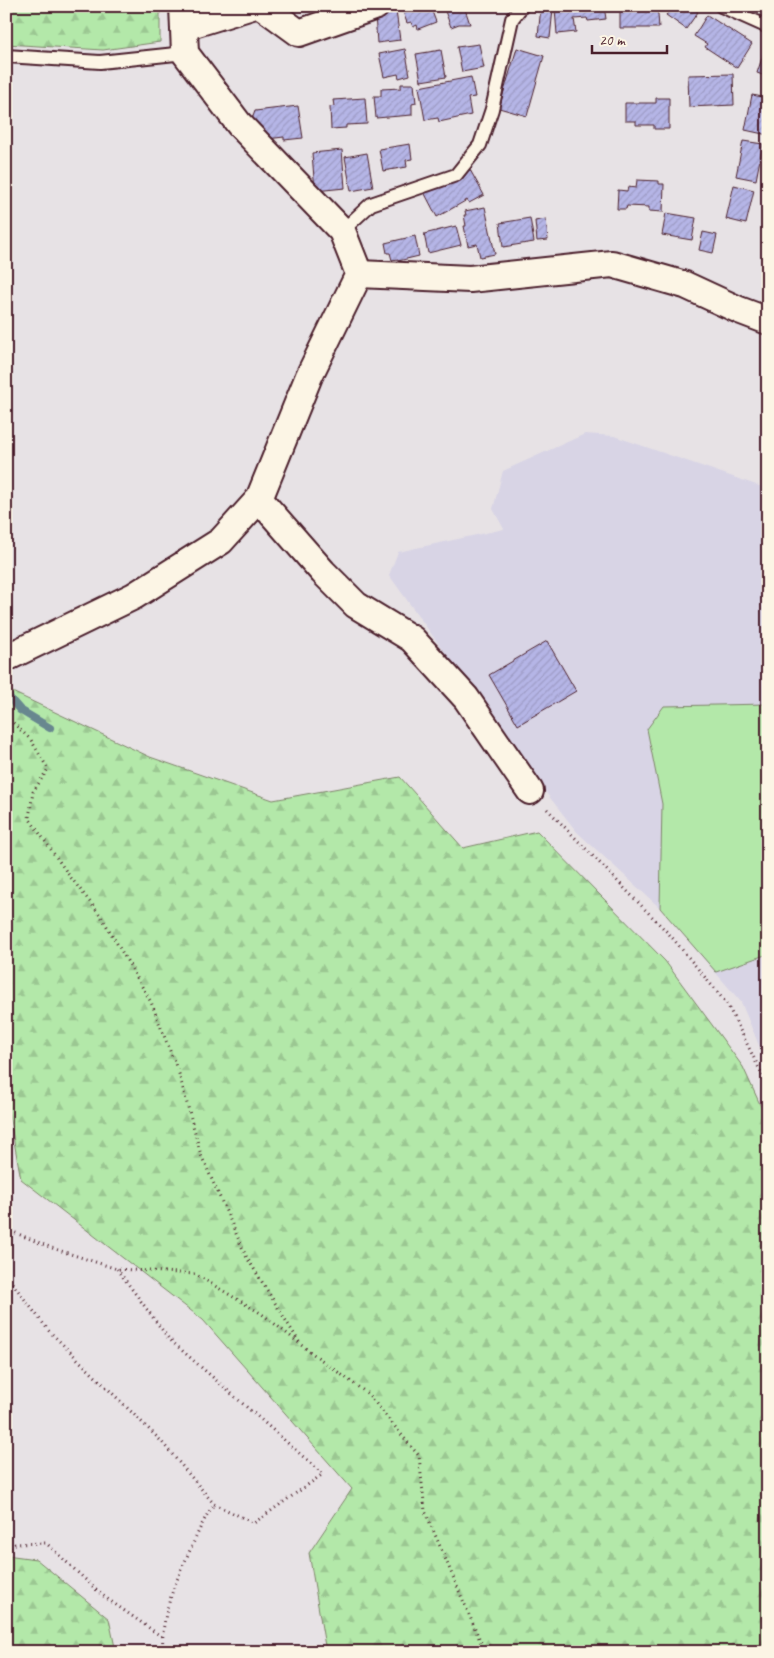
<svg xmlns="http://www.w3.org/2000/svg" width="774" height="1658" viewBox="0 0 774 1658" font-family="Caveat,sans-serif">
  <defs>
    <pattern id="forest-firs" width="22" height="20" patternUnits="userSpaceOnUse" patternTransform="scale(1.25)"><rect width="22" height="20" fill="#b3e8a9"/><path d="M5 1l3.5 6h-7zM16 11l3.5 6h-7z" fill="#9bc792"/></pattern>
    <pattern id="building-hatch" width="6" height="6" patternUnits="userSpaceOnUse" patternTransform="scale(1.25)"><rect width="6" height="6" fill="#b5b5e6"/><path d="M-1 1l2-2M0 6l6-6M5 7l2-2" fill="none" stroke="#9d9bc5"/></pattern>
  </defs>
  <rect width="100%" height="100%" fill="#e7e2e5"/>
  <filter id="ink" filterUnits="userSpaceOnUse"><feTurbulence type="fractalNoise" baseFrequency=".02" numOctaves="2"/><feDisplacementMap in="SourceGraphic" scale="10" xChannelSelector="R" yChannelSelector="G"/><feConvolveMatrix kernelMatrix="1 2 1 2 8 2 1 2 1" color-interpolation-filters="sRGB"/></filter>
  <g filter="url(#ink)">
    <polygon fill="#d8d4e5" points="585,434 614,436 768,489 768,1067 741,1002 660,908 577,832 536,780 389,575 398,552 504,529 493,509 503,471"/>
    <g fill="url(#forest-firs)" stroke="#7e846a">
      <polygon points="6,6 160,6 160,42 103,50 6,44"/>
      <polygon points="6,689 150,757 273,800 400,777 463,848 537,831 665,961 743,1067 768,1122 768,1652 326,1652 309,1553 352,1489 203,1320 21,1179 6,1099"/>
      <polygon points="6,1555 36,1559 109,1619 116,1652 6,1652"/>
    </g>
    <polygon fill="#b3e8a9" stroke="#7e846a" points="768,704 768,954 716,972 660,908 662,804 647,729 664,706"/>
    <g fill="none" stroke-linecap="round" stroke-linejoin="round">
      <polyline stroke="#67878f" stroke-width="8" points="6,694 20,710 50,728"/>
    </g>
    <g fill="url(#building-hatch)" stroke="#4a1f2b">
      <polygon points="401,6 430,6 436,22 418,29 417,25 413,27 411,22 407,23"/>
      <polygon points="443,6 464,6 470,24 459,24 451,27"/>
      <polygon points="557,6 604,6 606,19 588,21 587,18 574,19 576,32 557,34 555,9 557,9"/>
      <polygon points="620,6 650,6 658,14 659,28 620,28"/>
      <polygon points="663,6 689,6 698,12 686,29 666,15 669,11"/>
      <polygon points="541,7 553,9 550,38 538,36"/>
      <polygon points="396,11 400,40 377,43 375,14"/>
      <polygon points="707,15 752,44 737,68 705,47 707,44 694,36"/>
      <polygon points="768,40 768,77 757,73"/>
      <polygon points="479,44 484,68 462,72 457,47"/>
      <polygon points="517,48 544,56 527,116 499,108"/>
      <polygon points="405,49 410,75 399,78 398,74 384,77 379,54"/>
      <polygon points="441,50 446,77 421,81 416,54"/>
      <polygon points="733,74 734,105 689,107 688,75"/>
      <polygon points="471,77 475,97 468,98 471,115 439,122 438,118 425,120 419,87"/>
      <polygon points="401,84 414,84 416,103 412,104 412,115 376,118 374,96 381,96 381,89 401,88"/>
      <polygon points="752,95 768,98 768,135 745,130"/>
      <polygon points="365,98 367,124 346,125 346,128 331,129 330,107 334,106 333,100"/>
      <polygon points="656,98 669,98 669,129 654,129 654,125 636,125 636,121 625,121 625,103 656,103"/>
      <polygon points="298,106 303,138 284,140 284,137 267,139 251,122 255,111"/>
      <polygon points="743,141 763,144 756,180 736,176"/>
      <polygon points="410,144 412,159 406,160 407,167 383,171 379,149"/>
      <polygon points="342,150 345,188 315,191 312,153"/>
      <polygon points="367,153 373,187 351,191 345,157"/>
      <polygon points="469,168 484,195 469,203 467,200 437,217 424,192"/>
      <polygon points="637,180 659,181 659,184 664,184 663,212 649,211 649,207 627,206 626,209 617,209 618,190 627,191 628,187 636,188"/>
      <polygon points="734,185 754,190 746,224 726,219"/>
      <polygon points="485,207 495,254 480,257 477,244 468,246 464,226 466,226 464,215 466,215 465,211"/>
      <polygon points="666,213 696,218 692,240 662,235"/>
      <polygon points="530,218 534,242 503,247 500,223"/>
      <polygon points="546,219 548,240 537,241 535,221"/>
      <polygon points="456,226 461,245 428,253 424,234"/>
      <polygon points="703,232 717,235 713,253 699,250"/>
      <polygon points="415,236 419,256 398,261 398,259 392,260 390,253 387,253 385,243"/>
      <polygon points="547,641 576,691 518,725 489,675"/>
    </g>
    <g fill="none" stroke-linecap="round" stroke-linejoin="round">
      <g stroke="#4a1f2b" stroke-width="16">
        <g id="lane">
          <polyline points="721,6 768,27"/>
          <polyline points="6,56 100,62 185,53"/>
          <polyline points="342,231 371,204 456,175 480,145 492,109 512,19 522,6"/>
        </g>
      </g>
      <g stroke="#4a1f2b" stroke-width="30">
        <g id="street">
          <polyline points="262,6 299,33 376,6"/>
          <polyline points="184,27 252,6"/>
          <polyline points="359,274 470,279 612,264 685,285 739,310 768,321"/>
          <polyline points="259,499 323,572 356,605 412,639 466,698 530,791"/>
          <polyline points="6,658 134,596 221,541 259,499 309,376 359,274 342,231 239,124 185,53 183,6"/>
        </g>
      </g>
      <g stroke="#4a1f2b" stroke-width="3" stroke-dasharray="1 4" stroke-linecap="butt">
        <polyline points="6,716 31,740 48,769 33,792 29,818 68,874 101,916 151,1002 179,1074 201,1155 246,1256 301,1345 368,1394 419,1456 425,1511 485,1652"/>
        <polyline points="547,809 670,935 727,1004 768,1086"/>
        <polyline points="6,1229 52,1248 117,1269 195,1274 262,1314 299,1343"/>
        <polyline points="6,1275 49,1331 161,1441 214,1504 254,1523 323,1474 169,1339 117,1269"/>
        <polyline points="6,1550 15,1544 46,1543 102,1595 162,1637"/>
        <path d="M163 1652C160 1615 176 1581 191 1548 198 1533 204 1518 214 1504"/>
      </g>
      <use href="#lane" stroke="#fcf5e5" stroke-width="12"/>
      <use href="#street" stroke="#fcf5e5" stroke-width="26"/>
    </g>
  </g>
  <rect width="774" height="1658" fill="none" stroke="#fcf5e5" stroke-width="25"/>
  <rect x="12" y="12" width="749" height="1633" fill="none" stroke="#4a1f2b" stroke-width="2" filter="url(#ink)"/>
  <path d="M592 45v8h75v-8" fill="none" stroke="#4a1f2b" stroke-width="2.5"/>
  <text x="599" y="45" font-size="15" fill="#4a1f2b" stroke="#fcf5e5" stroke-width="4" paint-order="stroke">20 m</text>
</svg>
